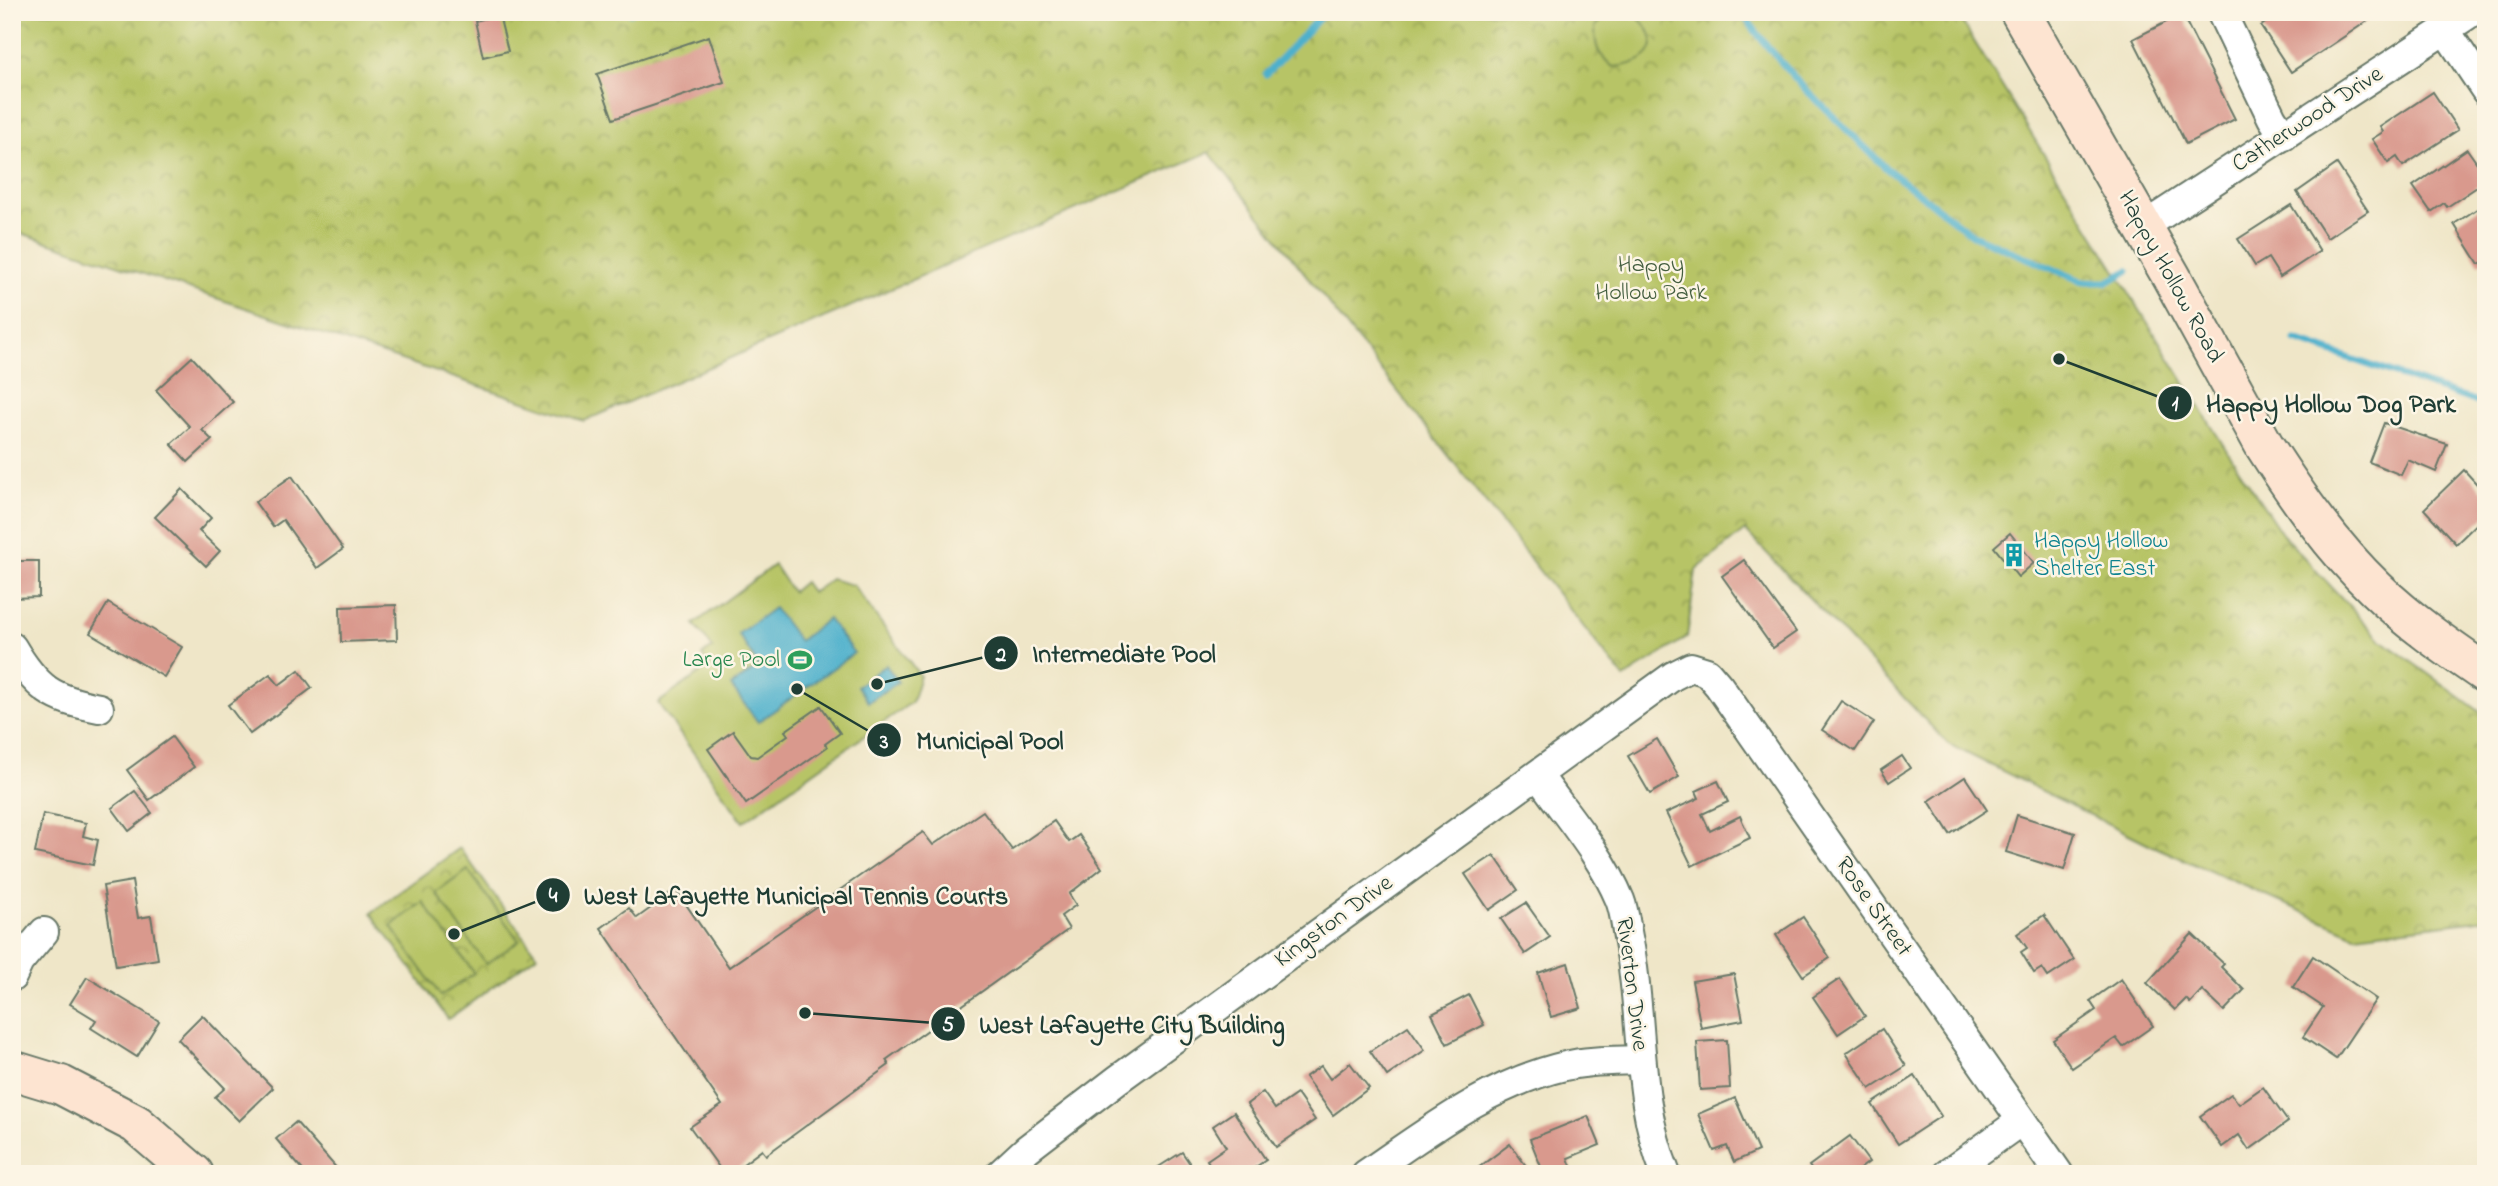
<svg xmlns="http://www.w3.org/2000/svg" width="2498" height="1186" viewBox="0 0 2498 1186" font-family="'Indie Flower',sans-serif">
  <defs>
    <pattern id="park-crowns" width="20" height="18" patternUnits="userSpaceOnUse" patternTransform="scale(1.75)"><rect width="20" height="18" fill="#b7c466"/><path d="M2 6a3 3 0 1 1 6 0M12 15a3 3 0 1 1 6 0" fill="none" stroke="#94a055"/></pattern>
  </defs>
  <rect width="100%" height="100%" fill="#fcf5e5"/>
  <filter id="ink" filterUnits="userSpaceOnUse"><feTurbulence type="fractalNoise" baseFrequency=".0143" numOctaves="2"/><feDisplacementMap in="SourceGraphic" scale="14" xChannelSelector="R" yChannelSelector="G"/><feConvolveMatrix kernelMatrix="1 2 1 2 8 2 1 2 1" color-interpolation-filters="sRGB"/></filter>
  <filter id="wash" filterUnits="userSpaceOnUse"><feTurbulence type="fractalNoise" baseFrequency=".00686" numOctaves="4" result="noise"/><feDisplacementMap in="SourceGraphic" scale="28" xChannelSelector="R" yChannelSelector="G"/><feGaussianBlur stdDeviation="1.57" result="paint"/><feColorMatrix in="noise" values="0 0 0 0 0 0 0 0 0 0 0 0 0 0 0 0 0 1.4 0 .05"/><feComposite in="paint" operator="in"/></filter>
  <g filter="url(#wash)">
    <rect width="100%" height="100%" fill="#efe6c8"/>
    <g fill="url(#park-crowns)" stroke="#6b804d" stroke-width="2">
      <polygon points="12,12 1956,12 2225,448 2282,534 2380,639 2486,716 2486,919 2355,935 2151,845 1948,744 1745,530 1696,570 1687,637 1624,678 1209,152 584,421 12,230"/>
      <polygon points="460,848 537,955 448,1019 371,913"/>
    </g>
    <g fill="#b7c466" stroke="#6b804d" stroke-width="2">
      <path d="M1631 12C1667 39 1654 64 1613 67 1597 53 1595 48 1595 27L1609 13Z"/>
      <polygon points="774,565 792,592 804,582 812,593 831,579 853,585 920,676 912,702 743,822 658,703 710,666 702,655 713,648 694,624"/>
      <polygon points="468,870 519,941 486,964 436,893"/>
      <polygon points="423,902 474,973 441,996 391,926"/>
    </g>
    <g fill="#4db0cc" stroke="#367680" stroke-width="2">
      <polygon points="774,608 799,641 828,619 854,653 758,722 731,686 759,666 738,634"/>
      <polygon points="886,665 898,682 868,702 857,686"/>
    </g>
    <g fill="none" stroke-linecap="round" stroke-linejoin="round">
      <g stroke="#4db0cc" stroke-width="7">
        <polyline points="630,12 631,12"/>
        <polyline points="1741,12 1767,46 1802,86 1887,169 1973,235 2084,282 2107,282 2128,271"/>
        <polyline points="1266,74 1325,12"/>
        <polyline points="2296,340 2486,405"/>
      </g>
    </g>
    <g id="blocks">
      <g fill="#d9998d">
        <polygon points="2281,12 2381,12 2291,72 2261,26"/>
        <polygon points="2182,14 2235,119 2186,144 2133,39"/>
        <polygon points="499,15 508,51 483,57 475,21"/>
        <polygon points="709,36 724,82 613,119 597,74"/>
        <polygon points="2433,92 2458,130 2403,166 2397,157 2388,163 2372,139 2383,132 2380,127"/>
        <polygon points="2467,149 2486,176 2486,181 2447,207 2444,203 2431,212 2413,186"/>
        <polygon points="2337,164 2368,211 2327,238 2297,192"/>
        <polygon points="2486,203 2486,260 2479,264 2454,224"/>
        <polygon points="2291,205 2320,251 2280,277 2268,258 2255,266 2238,239"/>
        <polygon points="192,357 233,402 202,430 212,440 188,462 171,444 190,427 156,390"/>
        <polygon points="2384,423 2447,444 2436,472 2408,460 2401,475 2369,462"/>
        <polygon points="2464,470 2486,494 2486,515 2456,544 2424,509"/>
        <polygon points="292,476 343,549 317,568 283,520 273,527 255,502"/>
        <polygon points="182,489 211,518 199,531 220,551 206,566 155,517"/>
        <polygon points="2010,533 2034,563 2018,577 1994,547"/>
        <polygon points="1744,560 1796,632 1773,648 1722,576"/>
        <polygon points="12,561 39,561 39,597 12,598"/>
        <polygon points="108,603 182,647 164,677 90,633"/>
        <polygon points="396,605 397,640 341,642 340,607"/>
        <polygon points="299,670 312,688 250,734 228,705 270,674 279,685"/>
        <polygon points="1841,701 1874,722 1855,751 1822,730"/>
        <polygon points="821,706 840,733 825,744 827,747 746,804 708,749 733,731 751,756 757,757 788,735 785,731"/>
        <polygon points="172,737 194,767 149,800 127,770"/>
        <polygon points="1657,739 1679,777 1650,794 1628,756"/>
        <polygon points="1902,756 1910,768 1889,782 1881,770"/>
        <polygon points="1965,777 1987,810 1950,834 1929,801"/>
        <polygon points="1718,781 1728,802 1702,814 1710,831 1740,816 1750,838 1692,866 1666,813 1699,798 1696,791"/>
        <polygon points="135,791 152,813 129,831 112,808"/>
        <polygon points="983,811 1012,850 1054,821 1069,842 1079,835 1102,868 1069,894 1076,905 1061,916 1069,929 886,1060 889,1065 766,1155 762,1150 730,1174 724,1174 690,1127 722,1105 601,928 629,908 637,918 676,890 729,967 923,832 933,845"/>
        <polygon points="43,814 86,823 83,836 98,840 93,865 35,853"/>
        <polygon points="2017,815 2075,833 2064,870 2006,852"/>
        <polygon points="1494,855 1518,890 1489,910 1465,874"/>
        <polygon points="132,881 138,918 151,916 158,959 116,966 103,886"/>
        <polygon points="1526,903 1550,937 1525,954 1501,919"/>
        <polygon points="2044,915 2074,960 2048,977 2042,968 2034,973 2021,952 2027,948 2017,934"/>
        <polygon points="1803,917 1830,958 1803,976 1776,935"/>
        <polygon points="2192,934 2224,964 2221,967 2244,990 2224,1011 2202,990 2190,1003 2186,999 2175,1010 2147,983"/>
        <polygon points="2313,956 2376,999 2336,1059 2303,1037 2323,1007 2293,987"/>
        <polygon points="1568,963 1581,1008 1551,1017 1538,973"/>
        <polygon points="1734,974 1743,1020 1701,1028 1692,981"/>
        <polygon points="87,977 159,1021 137,1057 91,1028 96,1020 70,1004"/>
        <polygon points="1840,979 1865,1016 1838,1034 1813,997"/>
        <polygon points="2121,979 2153,1026 2123,1047 2116,1038 2072,1068 2053,1040 2096,1010 2090,1001"/>
        <polygon points="1469,995 1484,1025 1447,1044 1432,1014"/>
        <polygon points="202,1015 273,1088 239,1121 215,1097 225,1088 178,1039"/>
        <polygon points="1408,1026 1425,1050 1387,1076 1370,1051"/>
        <polygon points="1882,1029 1906,1066 1870,1089 1846,1053"/>
        <polygon points="1727,1040 1730,1088 1700,1090 1697,1042"/>
        <polygon points="1350,1063 1369,1088 1333,1115 1305,1077 1321,1066 1330,1079"/>
        <polygon points="1915,1076 1941,1116 1898,1144 1872,1104"/>
        <polygon points="2263,1087 2288,1122 2249,1150 2239,1135 2222,1147 2200,1116 2231,1094 2239,1104"/>
        <polygon points="1263,1092 1275,1109 1297,1094 1315,1120 1276,1147 1247,1104"/>
        <polygon points="1735,1098 1758,1151 1734,1162 1727,1146 1714,1151 1698,1114"/>
        <polygon points="1234,1112 1266,1160 1245,1174 1216,1174 1207,1160 1226,1147 1213,1126"/>
        <polygon points="1588,1116 1600,1145 1568,1158 1574,1174 1544,1174 1530,1139"/>
        <polygon points="296,1122 339,1171 336,1174 306,1174 276,1139"/>
        <polygon points="1850,1136 1869,1162 1853,1174 1815,1174 1809,1166"/>
        <polygon points="1510,1144 1529,1170 1525,1174 1470,1174"/>
        <polygon points="1182,1152 1197,1174 1161,1174 1157,1168"/>
      </g>
    </g>
  </g>
  <g filter="url(#ink)">
    <use href="#blocks" fill-opacity="0" stroke="#687868" stroke-width="2"/>
    <g fill="none" stroke-linecap="round" stroke-linejoin="round">
      <g stroke="#687868" stroke-width="32">
        <g id="street">
          <polyline points="2221,12 2272,118 2284,136"/>
          <polyline points="2446,31 2486,91"/>
          <polyline points="2143,227 2472,12"/>
          <path d="M12 647C37 689 52 699 99 708"/>
          <path d="M1538 775C1566 815 1601 854 1620 900 1625 913 1626 929 1629 942 1644 1020 1635 1099 1666 1174"/>
          <polyline points="12,977 19,962 44,932"/>
          <polyline points="1000,1174 1027,1149 1117,1080 1673,676 1691,667 1707,672 1719,686 2059,1174"/>
          <path d="M1366 1174C1429 1131 1489 1084 1565 1066 1589 1060 1616 1061 1641 1060"/>
          <polyline points="1947,1174 2021,1121"/>
        </g>
      </g>
      <g stroke="#687868" stroke-width="42">
        <g id="secondary">
          <path d="M2020 12 2171 276 2264 445C2296 495 2332 547 2376 589 2409 621 2448 648 2486 674"/>
          <polyline points="12,1070 61,1085 136,1124 194,1174"/>
        </g>
      </g>
      <use href="#street" stroke="#fff" stroke-width="28"/>
      <use href="#secondary" stroke="#fde4d1" stroke-width="38"/>
    </g>
  </g>
  <defs>
    <g id="building-bare" transform="scale(1.89)"><path d="M-4-6H4V6H1V3H-1V6H-4ZM-2.5-4.3h1.7v1.8h-1.7ZM.8-4.3h1.7v1.8H.8ZM-2.5-1h1.7V.8h-1.7ZM.8-1h1.7V.8H.8Z" fill="#0f9aa8" stroke="#fcf5e5" stroke-width="2.5" paint-order="stroke"/></g>
    <g id="stadium-bare" transform="scale(1.89)"><path d="M0-5a6.5 5 0 1 0 0 10a6.5 5 0 1 0 0-10ZM-3.5-1.8h7v3.6h-7Z" fill="#2e9e5b" stroke="#fcf5e5" stroke-width="2.5" paint-order="stroke"/></g>
  </defs>
  <g fill-rule="evenodd">
    <use href="#building-bare" x="2014" y="555"/>
    <use href="#stadium-bare" x="800" y="660"/>
  </g>
  <g text-anchor="middle" dominant-baseline="central" stroke-width="5" stroke-linejoin="round" paint-order="stroke">
    <g font-size="24" fill="#1f3d34" stroke="#fcf5e5">
      <text transform="translate(2308 120) rotate(-33)">Catherwood Drive</text>
      <text transform="translate(2170 277) rotate(61)">Happy Hollow Road</text>
      <text transform="translate(1873 907) rotate(55)">Rose Street</text>
      <text transform="translate(1334 922) rotate(-36)">Kingston Drive</text>
      <text transform="translate(1631 984) rotate(83)">Riverton Drive</text>
    </g>
    <g font-size="24" fill="#455f40" stroke="#fcf5e5">
      <text x="1651" y="265">Happy<tspan x="1651" dy="28">Hollow Park</tspan></text>
    </g>
    <g font-size="24" fill="#0d838f" stroke="#fcf5e5" text-anchor="start">
      <text x="2034" y="541">Happy Hollow<tspan x="2034" dy="28">Shelter East</tspan></text>
    </g>
    <g font-size="24" fill="#27864d" stroke="#fcf5e5" text-anchor="end">
      <text x="780" y="660">Large Pool</text>
    </g>
  </g>
  <path fill="none" stroke="#1f3d34" stroke-width="2.5" d="M2059 359L2175 403M877 684L1001 653M797 689L884 740M454 934L553 895M805 1013L948 1024"/>
  <g fill="#1f3d34" stroke="#fcf5e5" stroke-width="2.5">
    <circle cx="2059" cy="359" r="7"/>
    <circle cx="877" cy="684" r="7"/>
    <circle cx="797" cy="689" r="7"/>
    <circle cx="454" cy="934" r="7"/>
    <circle cx="805" cy="1013" r="7"/>
    <circle cx="2175" cy="403" r="18"/>
    <circle cx="1001" cy="653" r="18"/>
    <circle cx="884" cy="740" r="18"/>
    <circle cx="553" cy="895" r="18"/>
    <circle cx="948" cy="1024" r="18"/>
  </g>
  <g font-size="21" text-anchor="middle" font-weight="bold" fill="#fff">
    <text x="2175" y="410">1</text>
    <text x="1001" y="661">2</text>
    <text x="884" y="748">3</text>
    <text x="553" y="902">4</text>
    <text x="948" y="1031">5</text>
  </g>
  <g font-size="26" text-anchor="middle" font-weight="bold" fill="#1f3d34" stroke="#fcf5e5" stroke-width="5" stroke-linejoin="round" paint-order="stroke">
    <text x="2331" y="412">Happy Hollow Dog Park</text>
    <text x="1124" y="662">Intermediate Pool</text>
    <text x="990" y="749">Municipal Pool</text>
    <text x="796" y="904">West Lafayette Municipal Tennis Courts</text>
    <text x="1132" y="1033">West Lafayette City Building</text>
  </g>
  <rect width="2498" height="1186" fill="none" stroke="#fcf5e5" stroke-width="42"/>
</svg>
